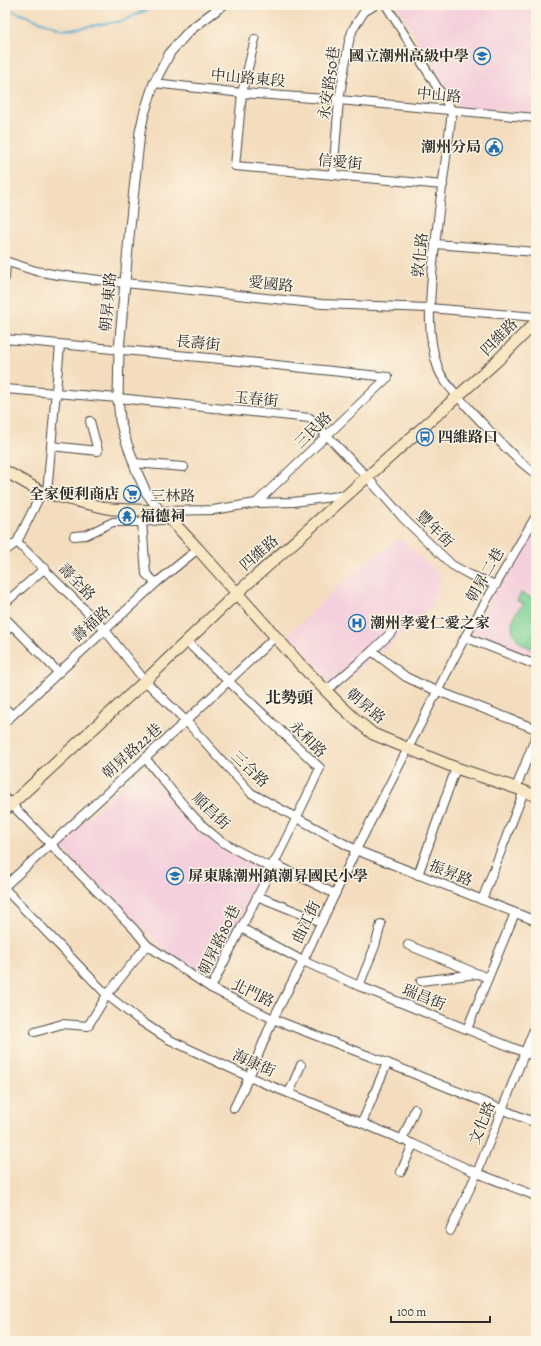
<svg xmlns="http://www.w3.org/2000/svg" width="541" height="1346" viewBox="0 0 541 1346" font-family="Alegreya,'Noto Serif TC',serif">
  <rect width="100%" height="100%" fill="#fcf5e5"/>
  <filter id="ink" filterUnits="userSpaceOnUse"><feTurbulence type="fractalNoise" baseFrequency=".025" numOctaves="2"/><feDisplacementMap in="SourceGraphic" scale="8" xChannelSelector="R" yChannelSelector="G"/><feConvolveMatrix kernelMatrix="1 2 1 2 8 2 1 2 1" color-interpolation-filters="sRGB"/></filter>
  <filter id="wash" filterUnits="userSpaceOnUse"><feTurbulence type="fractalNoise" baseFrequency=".012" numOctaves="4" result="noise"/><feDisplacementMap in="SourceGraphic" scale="16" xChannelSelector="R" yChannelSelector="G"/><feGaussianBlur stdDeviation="0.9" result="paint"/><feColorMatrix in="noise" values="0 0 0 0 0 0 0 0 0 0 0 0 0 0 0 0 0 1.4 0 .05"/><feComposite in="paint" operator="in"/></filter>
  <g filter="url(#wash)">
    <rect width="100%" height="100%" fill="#f4ddbe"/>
    <g fill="#f4cfdc">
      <polygon points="396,5 536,5 536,113 459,107"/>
      <polygon points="536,517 536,657 472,633"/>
      <polygon points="400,538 441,576 432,606 396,640 332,690 282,640 353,572"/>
      <polygon points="142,768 204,835 226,851 263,871 208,979 177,961 152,938 58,845"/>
    </g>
    <path fill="#78cf94" stroke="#527d60" d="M521 593 536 599V650C531 648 526 647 522 644 506 631 511 615 524 604L517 601Z"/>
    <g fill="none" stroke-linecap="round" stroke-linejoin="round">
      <polyline stroke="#52adcf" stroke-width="2" points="5,11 13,11 63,30 123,21 156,5"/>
    </g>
  </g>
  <g filter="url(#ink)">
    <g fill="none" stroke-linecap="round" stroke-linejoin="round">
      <g stroke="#494641" stroke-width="10">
        <g id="minor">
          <polyline points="386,5 452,111"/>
          <polyline points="255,39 242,93 235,166 443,185"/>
          <polyline points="154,83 242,93 339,100 536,118"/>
          <path d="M452 111C446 161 438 212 433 264 430 299 426 334 438 368 443 383 461 399 471 411 492 433 512 457 536 474"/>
          <polyline points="333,175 339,100 349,41 353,29 364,12 375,5"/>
          <polyline points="435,244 536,252"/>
          <polyline points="5,261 36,271 58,275 125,283 322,304 429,308 536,317"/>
          <polyline points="5,278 6,261"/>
          <polyline points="5,339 220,359 388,377"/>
          <polyline points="5,389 118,398 310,418 367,477 405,520 452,565 470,575 496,585"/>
          <polyline points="51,446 98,451 90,421"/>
          <polyline points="134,463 184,467"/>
          <polyline points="47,493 60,345"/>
          <polyline points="256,503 388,377"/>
          <polyline points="160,511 213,510 256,503 293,502 347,495"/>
          <polyline points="142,522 146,574 156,583"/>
          <polyline points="74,536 86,535 113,522 142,522 170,519"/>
          <polyline points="17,542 105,630 145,681 186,721 251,793 356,850 536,921"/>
          <polyline points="5,551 17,542 42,492"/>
          <polyline points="5,603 45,568"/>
          <polyline points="5,618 58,672"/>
          <polyline points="5,632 12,625"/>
          <polyline points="465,637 536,665"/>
          <path d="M186 641 320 768C286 843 247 915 211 988"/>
          <polyline points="372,651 406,677 425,686 536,729"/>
          <polyline points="326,691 372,651 393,631"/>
          <polyline points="5,708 12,715"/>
          <polyline points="5,722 156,583 198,549"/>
          <path d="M145 758C168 785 189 816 217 838 233 850 253 858 271 868"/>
          <polyline points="516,788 536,736"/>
          <polyline points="5,798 134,929 147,945 211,988 273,1019 387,1063 536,1123"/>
          <polyline points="273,863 335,894"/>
          <polyline points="418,875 456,768"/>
          <polyline points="5,886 186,721 276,636"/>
          <polyline points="5,889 107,995 139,1020 168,1039 249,1077 413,1144 477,1173 536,1196"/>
          <polyline points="257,896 322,922"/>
          <polyline points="482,900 524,791"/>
          <polyline points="241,928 303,961 359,986 536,1057"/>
          <polyline points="408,945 488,978"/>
          <polyline points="421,981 477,974"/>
          <polyline points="359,986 375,946 381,924"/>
          <polyline points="467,1029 515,913"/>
          <polyline points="35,1032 62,1024 88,1026 107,995 147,945"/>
          <polyline points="289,1093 301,1065"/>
          <polyline points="234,1108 249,1077 273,1019 303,961 356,850 465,637 536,516"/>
          <polyline points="362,1123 387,1063"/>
          <polyline points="402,1140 415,1109"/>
          <polyline points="401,1172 413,1144"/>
          <polyline points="450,1231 477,1173 536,1024"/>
        </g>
      </g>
      <g stroke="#494641" stroke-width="11">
        <polyline id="tertiary" points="160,511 146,492 137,472 124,435 120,420 118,398 119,350 129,237 140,132 144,114 154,83 171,51 190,30 223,5"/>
      </g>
      <g stroke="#494641" stroke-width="13">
        <g id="secondary">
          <polyline points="5,471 42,492 68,499 111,509 160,511 170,519 198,549 298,662 337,702 355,719 373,734 456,768 516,788 536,796"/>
          <polyline points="5,810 145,681 237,593 458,396 498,360 536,322"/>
        </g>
      </g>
      <use href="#minor" stroke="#fff" stroke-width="8"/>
      <use href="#tertiary" stroke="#fff" stroke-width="9"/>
      <use href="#secondary" stroke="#f9e7c3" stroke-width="11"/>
    </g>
  </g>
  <defs>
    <g id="school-ring" transform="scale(0.9)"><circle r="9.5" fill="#fcf5e5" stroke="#1f6fb2" stroke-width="1.5"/><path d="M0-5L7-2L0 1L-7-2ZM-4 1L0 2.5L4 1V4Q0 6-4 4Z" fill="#1f6fb2"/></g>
    <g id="civic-ring" transform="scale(0.9)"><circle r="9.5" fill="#fcf5e5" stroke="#1f6fb2" stroke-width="1.5"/><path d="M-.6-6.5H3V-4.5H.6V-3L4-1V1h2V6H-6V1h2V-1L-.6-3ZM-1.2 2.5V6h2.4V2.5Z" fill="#1f6fb2"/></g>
    <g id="bus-ring" transform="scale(0.9)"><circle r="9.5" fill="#fcf5e5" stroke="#1f6fb2" stroke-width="1.5"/><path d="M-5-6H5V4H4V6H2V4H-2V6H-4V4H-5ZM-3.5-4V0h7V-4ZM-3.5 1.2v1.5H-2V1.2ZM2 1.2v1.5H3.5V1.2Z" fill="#1f6fb2"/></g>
    <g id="supermarket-ring" transform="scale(0.9)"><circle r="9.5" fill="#fcf5e5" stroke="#1f6fb2" stroke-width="1.5"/><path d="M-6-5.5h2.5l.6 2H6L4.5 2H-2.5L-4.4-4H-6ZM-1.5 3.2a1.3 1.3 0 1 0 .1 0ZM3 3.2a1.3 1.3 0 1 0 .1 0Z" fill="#1f6fb2"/></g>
    <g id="temple-ring" transform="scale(0.9)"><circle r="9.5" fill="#fcf5e5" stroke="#1f6fb2" stroke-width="1.5"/><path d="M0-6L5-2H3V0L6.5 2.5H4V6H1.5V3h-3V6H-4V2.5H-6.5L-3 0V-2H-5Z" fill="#1f6fb2"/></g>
    <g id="hospital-ring" transform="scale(0.9)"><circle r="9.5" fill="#fcf5e5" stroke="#1f6fb2" stroke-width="1.5"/><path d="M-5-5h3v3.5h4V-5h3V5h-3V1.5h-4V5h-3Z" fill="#1f6fb2"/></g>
  </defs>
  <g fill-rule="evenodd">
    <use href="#school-ring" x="482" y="56"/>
    <use href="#civic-ring" x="494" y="147"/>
    <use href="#bus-ring" x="425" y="437"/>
    <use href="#supermarket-ring" x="132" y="494"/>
    <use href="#temple-ring" x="127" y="516"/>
    <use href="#hospital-ring" x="357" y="623"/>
    <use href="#school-ring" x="175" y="876"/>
  </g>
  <g text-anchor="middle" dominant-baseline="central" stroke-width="3" stroke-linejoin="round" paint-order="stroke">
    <g font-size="15" font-weight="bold" fill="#2b2b2b" stroke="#fcf5e5" text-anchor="start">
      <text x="469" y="56" text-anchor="end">國立潮州高級中學</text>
      <text x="481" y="147" text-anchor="end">潮州分局</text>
      <text x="438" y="437">四維路口</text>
      <text x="119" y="494" text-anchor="end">全家便利商店</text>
      <text x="140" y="516">福德祠</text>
      <text x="370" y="623">潮州孝愛仁愛之家</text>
      <text x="188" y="876">屏東縣潮州鎮潮昇國民小學</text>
    </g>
    <g font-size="15" fill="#2b2b2b" stroke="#fcf5e5">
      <text transform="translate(248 78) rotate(5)">中山路東段</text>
      <text transform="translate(329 83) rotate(-82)">永安路50巷</text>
      <text transform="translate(439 95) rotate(5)">中山路</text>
      <text transform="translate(340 162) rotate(5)">信愛街</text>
      <text transform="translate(420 255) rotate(-84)">敦化路</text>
      <text transform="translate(271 284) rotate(6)">愛國路</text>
      <text transform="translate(108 302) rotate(-85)">朝昇東路</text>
      <text transform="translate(499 337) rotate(-45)">四維路</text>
      <text transform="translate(198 343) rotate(5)">長壽街</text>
      <text transform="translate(256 399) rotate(5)">玉春街</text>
      <text transform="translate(313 430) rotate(-44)">三民路</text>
      <text x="173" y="496">三林路</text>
      <text transform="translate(435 529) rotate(45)">豐年街</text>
      <text transform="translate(259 553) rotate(-41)">四維路</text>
      <text transform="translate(485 575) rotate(-60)">朝昇二巷</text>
      <text transform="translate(77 582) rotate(46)">壽全路</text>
      <text transform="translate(91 624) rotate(-42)">壽福路</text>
      <text transform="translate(366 706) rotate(40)">朝昇路</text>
      <text transform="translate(308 739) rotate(45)">永和路</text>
      <text transform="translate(132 751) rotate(-42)">朝昇路22巷</text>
      <text transform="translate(250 769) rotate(44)">三合路</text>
      <text transform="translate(211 811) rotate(44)">順昌街</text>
      <text transform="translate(451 873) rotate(22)">振昇路</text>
      <text transform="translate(306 922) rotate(-64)">曲江街</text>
      <text transform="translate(219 940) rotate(-64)">朝昇路80巷</text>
      <text transform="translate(253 993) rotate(26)">北門路</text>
      <text transform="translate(424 997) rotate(22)">瑞昌街</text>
      <text transform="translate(254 1063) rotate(24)">海康街</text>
      <text transform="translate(482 1123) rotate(-68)">文化路</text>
    </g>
    <g font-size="16" font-weight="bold" fill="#2b2b2b" stroke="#fcf5e5">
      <text x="289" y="698">北勢頭</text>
    </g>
  </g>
  <rect width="541" height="1346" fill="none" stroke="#fcf5e5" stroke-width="20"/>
  <path d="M391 1316v6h99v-6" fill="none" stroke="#2b2b2b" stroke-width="2"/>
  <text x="397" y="1316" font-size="12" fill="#2b2b2b" stroke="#fcf5e5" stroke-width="3" paint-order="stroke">100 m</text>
</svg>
